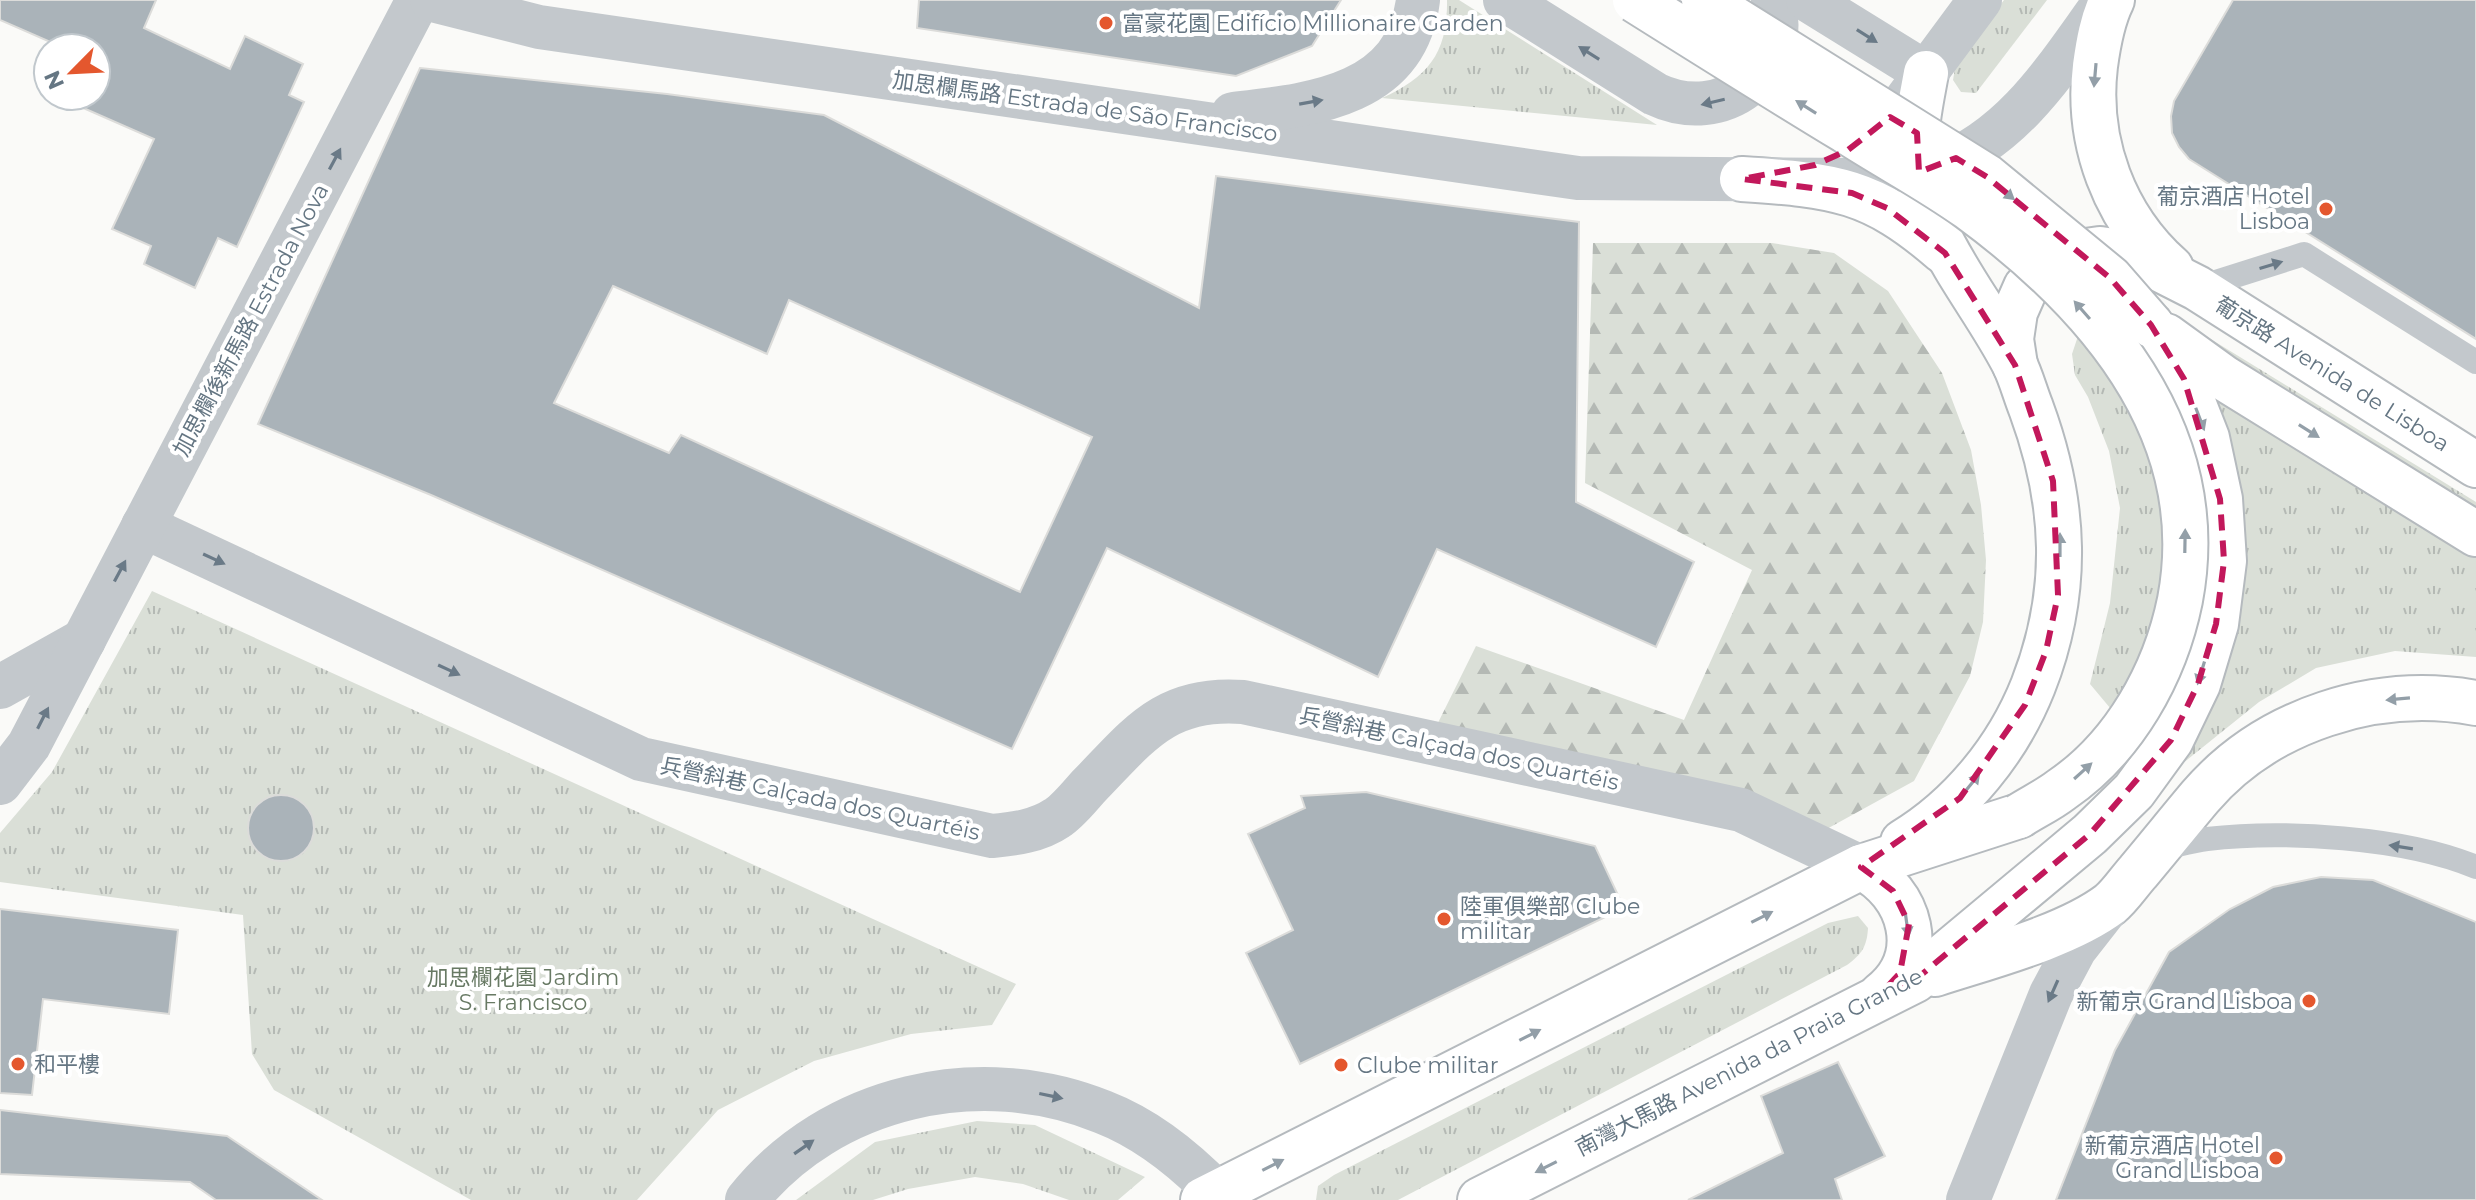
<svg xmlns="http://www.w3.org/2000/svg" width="2476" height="1200" viewBox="0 0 2476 1200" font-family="Montserrat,'Noto Sans SC',sans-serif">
  <defs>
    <pattern id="grass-tufts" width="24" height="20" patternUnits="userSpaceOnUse" patternTransform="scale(2)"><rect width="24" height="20" fill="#dadfd7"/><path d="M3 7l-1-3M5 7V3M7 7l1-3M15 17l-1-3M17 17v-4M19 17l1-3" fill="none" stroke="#b4b9b4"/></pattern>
    <pattern id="forest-firs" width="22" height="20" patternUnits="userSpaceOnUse" patternTransform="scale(2)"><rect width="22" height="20" fill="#dadfd7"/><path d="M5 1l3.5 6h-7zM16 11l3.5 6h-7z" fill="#b4b9b4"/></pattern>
  </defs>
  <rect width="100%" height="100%" fill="#fafaf8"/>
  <g fill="url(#grass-tufts)">
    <path d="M1447 0H1459L1657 125 1382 98C1428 77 1448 53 1447 0Z"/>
    <polygon points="2004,0 2047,0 1976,93 1961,92 1953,80 1956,63"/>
    <polygon points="2165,311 2476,502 2476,657 2395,651 2316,668 2259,702 2167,776 2090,684 2110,603 2120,508 2109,451 2088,397 2075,375 2072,354 2083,321"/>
    <polygon points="152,591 1016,984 992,1025 911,1034 814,1061 718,1110 637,1200 471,1200 274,1090 252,1054 243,915 0,882 0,833 52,772"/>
    <path d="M1858 916 1868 928C1867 946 1862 954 1847 965L1398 1200H1316L1318 1186 1334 1175 1828 923Z"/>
    <polygon points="977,1121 1035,1125 1145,1177 1118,1200 1069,1200 1023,1184 975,1177 908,1189 873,1200 796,1200 875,1142"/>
  </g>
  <polygon fill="url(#forest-firs)" points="1593,243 1772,243 1834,253 1888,291 1942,373 1971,450 1981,505 1986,560 1983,622 1970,676 1914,781 1814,836 1429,741 1476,646 1684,720 1752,570 1585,483"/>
  <g fill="#aab3b9" stroke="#dcdcda" stroke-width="2" fill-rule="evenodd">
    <polygon points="0,0 156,0 144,28 230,69 245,36 303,64 289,95 304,102 237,247 218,238 195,288 144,264 151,246 112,229 154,139 56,96 96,96 96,48 64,48 0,20"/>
    <polygon points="919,0 1341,0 1312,46 1236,76 917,28"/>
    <polygon points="2233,0 2476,0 2476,339 2189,159 2179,147 2172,133 2171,116 2174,101"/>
    <path d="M420 68 667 94 824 115 1199 308 1216 176 1579 222 1576 502 1694 562 1656 647 1437 549 1378 677 1107 548 1012 749 431 495 258 424ZM613 286 767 354 789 300 1092 437 1020 592 681 435 669 453 554 403Z"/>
    <polygon points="1366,792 1595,846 1624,908 1300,1064 1246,953 1293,930 1248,834 1305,808 1301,796"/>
    <circle cx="281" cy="828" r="33"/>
    <polygon points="2321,877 2373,880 2476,922 2476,1200 2056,1200 2115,1050 2169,952 2230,909 2273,887"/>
    <polygon points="0,909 178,930 169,1014 43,999 32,1095 0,1093"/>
    <polygon points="1838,1062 1885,1156 1835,1179 1842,1200 1688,1200 1783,1153 1761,1096"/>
    <polygon points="0,1110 227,1136 322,1200 216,1200 190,1182 0,1174"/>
  </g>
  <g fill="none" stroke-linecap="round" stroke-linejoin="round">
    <g stroke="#b5babe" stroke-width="48">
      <g id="primary">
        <path d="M2112 0C2102 20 2098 44 2095 66 2086 142 2114 217 2171 268"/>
        <path d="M1742 179C1834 185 1872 189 1943 251"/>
        <polyline points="2166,336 2224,378 2476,534"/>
        <polyline points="2015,365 2011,339 2015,312 2026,287 2046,267 2072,253 2100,249 2128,253 2197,288 2476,465"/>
        <path d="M1903 842C1961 807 2008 749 2033 686 2070 592 2066 503 2031 408 2025 393 2021 377 2014 363 1977 291 1916 231 1916 145 1916 121 1922 96 1926 73"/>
        <path d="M1861 867C1911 892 1930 957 1881 995"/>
        <path d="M1935 974C1987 957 2066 937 2110 904 2120 896 2129 882 2138 872 2159 847 2179 822 2200 797 2267 719 2376 685 2476 703"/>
        <polyline points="1203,1200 1861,867 2019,816"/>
        <polyline points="1480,1200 1915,980 2090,834 2134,791 2171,740 2198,684 2216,624 2224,561 2220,499 2207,438 2184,379 2151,325"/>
      </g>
    </g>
    <g stroke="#c3c8cc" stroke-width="24">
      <polyline points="2197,288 2304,254 2476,362"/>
      <path d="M2159 849C2175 846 2191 841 2207 839 2284 830 2404 837 2476 867"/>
    </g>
    <g stroke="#c3c8cc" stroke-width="44">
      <path d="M143 526 641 759 992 836C1014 834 1038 831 1057 818 1068 811 1079 797 1088 787 1138 736 1164 696 1243 702L1741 810 1861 867"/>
      <polyline points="0,687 84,640"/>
      <polyline points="0,783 29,745 418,0"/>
      <path d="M747 1200C830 1095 980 1062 1103 1112 1147 1129 1184 1159 1217 1193"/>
      <polyline points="1968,1200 2051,994 2075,949 2111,903"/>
    </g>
    <g stroke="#c3c8cc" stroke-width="44">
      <path d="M432 0 539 27 1578 178 1867 180C1891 178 1916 175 1939 166 2017 136 2059 64 2106 0"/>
      <path d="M1505 0 1655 94C1722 126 1793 73 1773 0"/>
      <polyline points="1808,0 1926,73"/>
      <polyline points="1903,104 1980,0"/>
      <path d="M1233 114C1310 105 1406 97 1418 0"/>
    </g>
    <use href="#primary" stroke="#fff" stroke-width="44"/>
    <g stroke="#b5babe" stroke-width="48" stroke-linecap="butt">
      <g id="primary-bridge">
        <path d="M1635 0C1705 44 1775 88 1846 131 1886 157 1930 180 1969 208 2096 301 2212 431 2180 600 2165 674 2124 747 2061 790 2048 800 2033 807 2019 816"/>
        <polyline points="1704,0 1987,177 2110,278 2151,325"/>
      </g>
    </g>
    <use href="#primary-bridge" stroke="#fff" stroke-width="44"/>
  </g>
  <defs><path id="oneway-solid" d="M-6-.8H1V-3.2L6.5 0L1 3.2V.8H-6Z" transform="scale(2)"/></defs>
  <g fill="#6a7a87">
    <use href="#oneway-solid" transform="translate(1867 36) rotate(32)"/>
    <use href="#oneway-solid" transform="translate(1589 53) rotate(-148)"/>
    <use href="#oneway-solid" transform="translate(1311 102) rotate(-10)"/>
    <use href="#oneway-solid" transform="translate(1713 102) rotate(167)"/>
    <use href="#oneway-solid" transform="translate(335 159) rotate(-62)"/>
    <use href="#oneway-solid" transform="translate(2271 265) rotate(-17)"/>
    <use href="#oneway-solid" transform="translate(214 559) rotate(25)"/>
    <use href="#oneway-solid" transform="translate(120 571) rotate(-62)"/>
    <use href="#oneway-solid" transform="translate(449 670) rotate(25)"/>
    <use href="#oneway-solid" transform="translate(43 718) rotate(-63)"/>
    <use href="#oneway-solid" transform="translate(2401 847) rotate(-171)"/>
    <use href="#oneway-solid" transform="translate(2053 991) rotate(114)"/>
    <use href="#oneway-solid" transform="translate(1051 1096) rotate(12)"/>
    <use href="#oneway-solid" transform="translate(804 1147) rotate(-35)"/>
  </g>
  <g fill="#939fa8">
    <use href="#oneway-solid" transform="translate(2095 75) rotate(95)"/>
    <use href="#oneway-solid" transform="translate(1806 107) rotate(-148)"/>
    <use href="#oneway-solid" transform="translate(2005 192) rotate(39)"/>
    <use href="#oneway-solid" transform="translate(2082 310) rotate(-131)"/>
    <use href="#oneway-solid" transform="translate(2200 419) rotate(69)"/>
    <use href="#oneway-solid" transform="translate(2309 431) rotate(32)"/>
    <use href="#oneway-solid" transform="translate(2185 541) rotate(-89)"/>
    <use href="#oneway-solid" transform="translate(2060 545) rotate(-90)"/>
    <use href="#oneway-solid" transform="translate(2201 673) rotate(107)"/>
    <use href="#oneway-solid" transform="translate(2398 699) rotate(175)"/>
    <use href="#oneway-solid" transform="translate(2083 771) rotate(-42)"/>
    <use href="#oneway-solid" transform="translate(1972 783) rotate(-51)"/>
    <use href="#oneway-solid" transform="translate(1762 917) rotate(-27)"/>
    <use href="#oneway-solid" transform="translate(1907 925) rotate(82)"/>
    <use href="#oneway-solid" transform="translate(1530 1035) rotate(-27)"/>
    <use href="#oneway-solid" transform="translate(1273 1165) rotate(-27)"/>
    <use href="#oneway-solid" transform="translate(1546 1167) rotate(153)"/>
  </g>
  <path fill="none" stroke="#c2185b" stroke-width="6" stroke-dasharray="16 10" stroke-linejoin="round" d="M1890 117 1917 133 1919 172 1956 158 1987 177 2110 278 2151 325 2184 379 2220 499 2224 561 2216 624 2198 684 2171 740 2090 834 1915 980 1875 1000 1900 973 1909 924 1893 891 1861 867 1960 798 2025 705 2046 651 2058 595 2053 481 2015 365 1945 253 1887 208 1852 193 1742 179 1815 165 1848 150Z"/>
  <g fill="#e4572e" stroke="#fff" stroke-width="3">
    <circle cx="1106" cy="23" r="8"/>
    <circle cx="2326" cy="209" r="8"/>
    <circle cx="1444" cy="919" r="8"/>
    <circle cx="2309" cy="1001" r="8"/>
    <circle cx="18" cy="1064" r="8"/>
    <circle cx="1341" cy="1065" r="8"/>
    <circle cx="2276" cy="1158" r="8"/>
  </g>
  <g text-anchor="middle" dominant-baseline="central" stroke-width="8" stroke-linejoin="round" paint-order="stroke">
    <g font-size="22" fill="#657683" stroke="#fff" text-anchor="start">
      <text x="1122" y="23">富豪花園 Edifício Millionaire Garden</text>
      <text x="2310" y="196" text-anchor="end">葡京酒店 Hotel<tspan x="2310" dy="25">Lisboa</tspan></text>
      <text x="1460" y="906">陸軍俱樂部 Clube<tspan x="1460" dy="25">militar</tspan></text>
      <text x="2293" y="1001" text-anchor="end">新葡京 Grand Lisboa</text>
      <text x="34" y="1064">和平樓</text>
      <text x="1357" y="1065">Clube militar</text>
      <text x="2260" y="1145" text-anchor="end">新葡京酒店 Hotel<tspan x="2260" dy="25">Grand Lisboa</tspan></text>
    </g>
    <g font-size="22" fill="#657683" stroke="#fff">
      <text transform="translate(1085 107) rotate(8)">加思欄馬路 Estrada de São Francisco</text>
      <text transform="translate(251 320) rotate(-62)">加思欄後新馬路 Estrada Nova</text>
      <text transform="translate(2332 374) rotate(32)">葡京路 Avenida de Lisboa</text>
      <text transform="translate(1459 749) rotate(12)">兵營斜巷 Calçada dos Quartéis</text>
      <text transform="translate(820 799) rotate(12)">兵營斜巷 Calçada dos Quartéis</text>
      <text transform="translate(1749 1062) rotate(-27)">南灣大馬路 Avenida da Praia Grande</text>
    </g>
    <g font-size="22" fill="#687a64" stroke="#fff">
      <text x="523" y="977">加思欄花園 Jardim<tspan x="523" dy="25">S. Francisco</tspan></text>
    </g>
  </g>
  <g transform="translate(72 72) rotate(246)"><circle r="38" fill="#ffffff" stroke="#c1c8cd" stroke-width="2"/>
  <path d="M0-6L14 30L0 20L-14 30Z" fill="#e4572e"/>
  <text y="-12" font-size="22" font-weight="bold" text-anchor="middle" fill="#657683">N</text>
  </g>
</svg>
